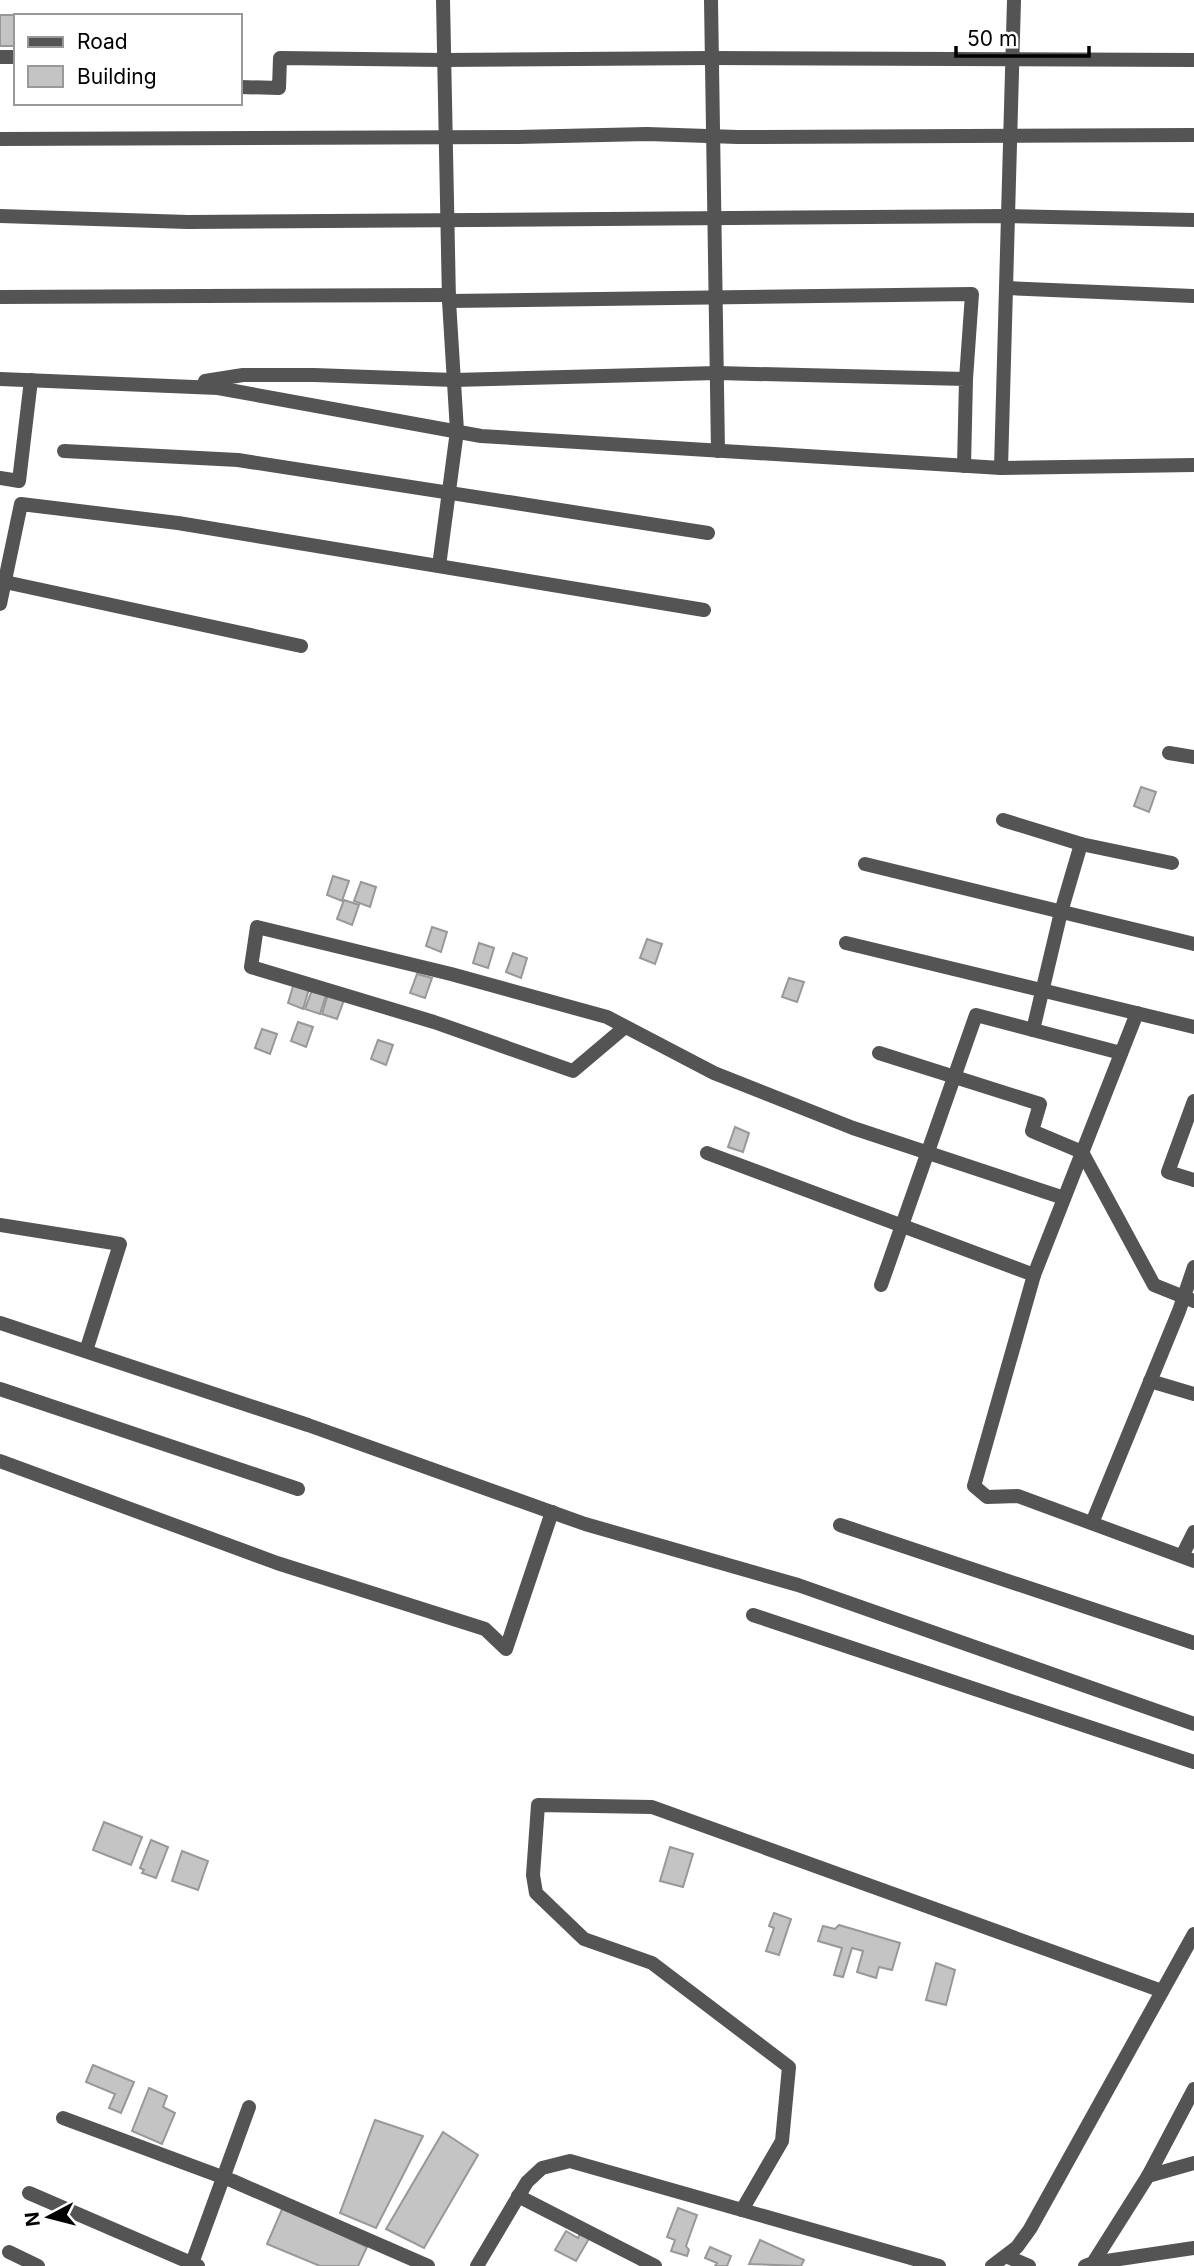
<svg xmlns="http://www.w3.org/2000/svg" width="1194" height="2266" viewBox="0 0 1194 2266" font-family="Inter,sans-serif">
  <rect width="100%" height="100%" fill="#fff"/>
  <g fill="#c4c4c4" stroke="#989898" stroke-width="2">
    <rect x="0" y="15" width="15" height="31"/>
    <polygon points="1141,787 1156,792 1149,812 1134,806"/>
    <polygon points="333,876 349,881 342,901 327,895"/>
    <polygon points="361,882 376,887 370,907 354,901"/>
    <polygon points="344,900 359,905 352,925 337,919"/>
    <polygon points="432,927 447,932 441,952 426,946"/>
    <polygon points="647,939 662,944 655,964 640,958"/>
    <polygon points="479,943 494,948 488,968 473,963"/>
    <polygon points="513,953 527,958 521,978 506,972"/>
    <polygon points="417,974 432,978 425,998 410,993"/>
    <polygon points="789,978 804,982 797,1002 782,997"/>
    <polygon points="294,983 309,989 303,1009 288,1003"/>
    <polygon points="312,990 326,995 320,1014 305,1009"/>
    <polygon points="328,994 344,1000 337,1019 322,1014"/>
    <polygon points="298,1022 313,1027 306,1047 291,1041"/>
    <polygon points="262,1029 277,1034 270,1054 255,1048"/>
    <polygon points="378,1040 393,1045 386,1065 371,1059"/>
    <polygon points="735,1127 749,1133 743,1152 728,1147"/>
    <polygon points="104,1822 142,1837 131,1865 93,1850"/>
    <polygon points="151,1840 168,1847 156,1878 142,1873 144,1870 140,1868"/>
    <polygon points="670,1847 693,1854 683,1887 660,1881"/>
    <polygon points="182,1851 208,1861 198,1890 172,1881"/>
    <polygon points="774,1913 791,1919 779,1955 766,1951 774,1928 769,1926"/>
    <polygon points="839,1925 900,1943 892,1970 879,1967 876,1978 857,1972 863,1951 852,1948 843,1977 834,1975 842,1948 818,1941 823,1926 835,1929"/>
    <polygon points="936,1963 955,1970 946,2005 926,2000"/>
    <polygon points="93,2065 134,2082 121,2113 109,2108 115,2094 86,2082"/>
    <polygon points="149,2088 167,2096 163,2107 175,2113 162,2144 132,2131"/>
    <polygon points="375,2120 423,2136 376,2228 340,2213"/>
    <polygon points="443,2132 478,2155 424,2248 386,2229"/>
    <polygon points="283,2207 367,2247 358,2266 320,2266 267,2244"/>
    <polygon points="678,2208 697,2215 686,2246 689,2250 687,2256 671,2251 675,2240 667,2237"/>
    <polygon points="566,2231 578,2238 581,2232 590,2237 576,2261 555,2250"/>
    <polygon points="760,2240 804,2260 801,2266 749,2264"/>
    <polygon points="710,2247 731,2256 727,2266 715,2266 717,2263 705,2258"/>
  </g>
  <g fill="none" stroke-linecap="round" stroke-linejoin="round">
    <g stroke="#545454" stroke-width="14">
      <polyline points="711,0 718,451"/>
      <polyline points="0,57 16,57"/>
      <polyline points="240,87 279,88 280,58 444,60 712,58 1194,60"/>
      <polyline points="0,139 517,137 647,134 738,137 1194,135"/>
      <polyline points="0,216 188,222 1009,216 1194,220"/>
      <polyline points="1007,288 1193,296"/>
      <polyline points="0,297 449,295"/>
      <polyline points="449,301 972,294 966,379"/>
      <polyline points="0,379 218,388 481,436 1001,468 1194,465"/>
      <polyline points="205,381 243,375 314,375 454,380 717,373 966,379 964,466"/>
      <polyline points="64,451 238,460 708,533"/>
      <polyline points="1001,468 1014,0"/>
      <polyline points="0,478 19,481 31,380"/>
      <polyline points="439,566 457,431 449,301 443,0"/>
      <polyline points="5,582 301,646"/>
      <polyline points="0,604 21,504 178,523 704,610"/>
      <polyline points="1169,753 1194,757"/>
      <polyline points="1003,820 1081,844 1172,863"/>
      <polyline points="865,864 1194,944"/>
      <polyline points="846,943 1194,1027"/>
      <polyline points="1137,1013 1034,1275 974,1486 987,1497 1018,1496 1194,1561"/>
      <polyline points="625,1027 573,1071 434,1022 251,967 257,927 451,974 607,1017 714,1073 853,1128 1064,1198"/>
      <polyline points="1033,1030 1061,912 1081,844"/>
      <polyline points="879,1053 1040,1104 1032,1131 1082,1152 1154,1285 1194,1301"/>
      <polyline points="1194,1101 1168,1172 1194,1180"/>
      <polyline points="707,1153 1034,1275"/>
      <polyline points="0,1225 120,1244 86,1351"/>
      <polyline points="881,1285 976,1015 1121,1053"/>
      <polyline points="0,1323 308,1425 585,1524 798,1585 1194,1724"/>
      <polyline points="1150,1381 1194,1394"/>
      <polyline points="0,1389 298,1489"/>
      <polyline points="0,1461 277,1563 485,1629 506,1649 552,1512"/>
      <polyline points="1092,1523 1179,1311 1194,1267"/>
      <polyline points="840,1525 1194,1643"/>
      <polyline points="1182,1556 1194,1532"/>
      <polyline points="753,1615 1194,1762"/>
      <polyline points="63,2118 233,2181 428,2266"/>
      <polyline points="1148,2176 1194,2089"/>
      <polyline points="29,2193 198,2266"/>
      <polyline points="518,2196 655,2266"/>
      <polyline points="742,2210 782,2141 789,2067 652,1963 584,1939 536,1893 533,1875 538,1805 652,1807 1162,1991"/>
      <polyline points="9,2252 38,2266"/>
      <polyline points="1006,2256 1029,2266"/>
      <polyline points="192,2263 249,2107"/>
      <polyline points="1093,2263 1194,2248"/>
      <polyline points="477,2266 527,2182 542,2168 570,2161 939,2266"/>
      <polyline points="992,2266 1017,2247 1030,2229 1194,1934"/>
      <polyline points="1085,2266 1093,2263 1148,2176 1194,2163"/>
    </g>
  </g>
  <rect x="14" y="14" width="228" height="91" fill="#ffffff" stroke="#999999" stroke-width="2"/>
  <rect x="28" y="37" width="35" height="10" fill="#545454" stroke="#999999" stroke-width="2"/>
  <text x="77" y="49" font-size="21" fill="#000000">Road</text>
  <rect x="28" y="66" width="35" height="21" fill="#c4c4c4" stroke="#999999" stroke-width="2"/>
  <text x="77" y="84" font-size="21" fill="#000000">Building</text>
  <g transform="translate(49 2217) rotate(263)" stroke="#ffffff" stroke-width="5" paint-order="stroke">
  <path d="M0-5L12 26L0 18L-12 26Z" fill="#000000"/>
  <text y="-10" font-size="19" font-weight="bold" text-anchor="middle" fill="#000000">N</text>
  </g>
  <path d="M956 46v10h133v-10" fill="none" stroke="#000000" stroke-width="3.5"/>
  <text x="967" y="46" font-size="21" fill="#000000" stroke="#ffffff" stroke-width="5" paint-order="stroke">50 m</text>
</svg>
